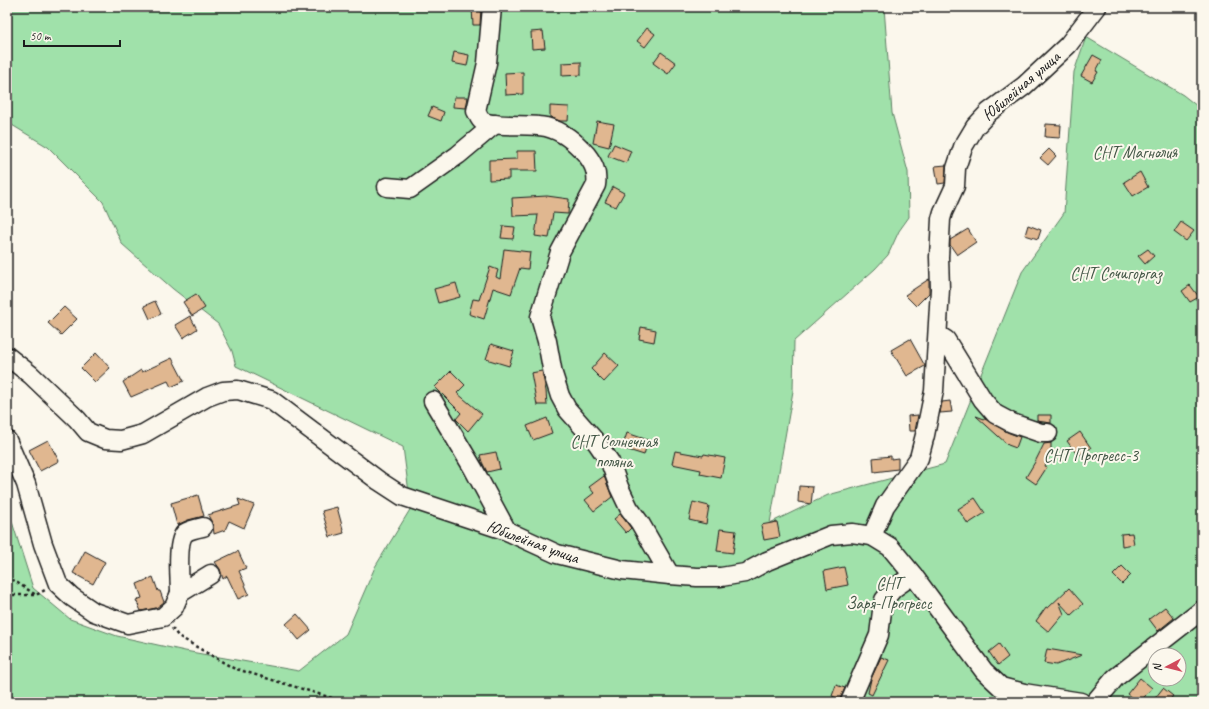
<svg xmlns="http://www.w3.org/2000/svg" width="1209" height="709" viewBox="0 0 1209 709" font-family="Caveat,sans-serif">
  <rect width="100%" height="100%" fill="#fbf7ec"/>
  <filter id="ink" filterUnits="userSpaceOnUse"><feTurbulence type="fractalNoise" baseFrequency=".025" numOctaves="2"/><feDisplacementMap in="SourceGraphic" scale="8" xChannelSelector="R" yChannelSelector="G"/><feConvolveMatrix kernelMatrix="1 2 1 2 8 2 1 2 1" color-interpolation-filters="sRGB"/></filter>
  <g filter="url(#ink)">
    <path fill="#a0e1aa" stroke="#5e7e63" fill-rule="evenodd" d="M7 7H884L892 113 908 172 909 217 899 231 888 255 875 269 794 341 793 391 770 523 828 495 945 464 1022 272 1064 213 1074 72 1086 37 1183 95 1202 110V702H7V506L33 588 70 619 117 636 185 651 299 671 346 634 375 567 411 508 403 447 236 366 232 351 218 324 173 289 122 244 103 202 48 147 7 122ZM1155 655H1179V679H1155Z"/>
    <g fill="#e0b790" stroke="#1c1c1c">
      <polygon points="472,7 481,7 480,25 473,25"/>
      <polygon points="647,28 655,34 645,47 637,41"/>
      <polygon points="543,31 545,48 532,49 531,32"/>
      <polygon points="454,52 469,55 467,66 452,63"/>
      <polygon points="661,52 676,63 668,74 653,63"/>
      <polygon points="1093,55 1102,60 1096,71 1098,72 1092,82 1081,76"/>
      <polygon points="581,62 581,75 562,76 562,63"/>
      <polygon points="523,72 523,94 506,95 505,73"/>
      <polygon points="454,97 468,97 466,108 453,107"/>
      <polygon points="550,106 569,107 568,121 560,121 550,117"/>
      <polygon points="432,107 444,112 441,121 428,116"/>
      <polygon points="597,121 614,124 609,147 593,143"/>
      <polygon points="1046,124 1061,125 1060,138 1045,137"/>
      <polygon points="614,144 631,151 626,163 608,156"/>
      <polygon points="1049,149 1056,156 1048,165 1040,158"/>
      <polygon points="517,151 536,151 537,171 509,171 509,179 489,180 489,160 517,159"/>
      <polygon points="946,165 945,183 938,184 935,166"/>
      <polygon points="1140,172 1148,187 1133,196 1124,182"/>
      <polygon points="613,187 624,193 616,207 605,202"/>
      <polygon points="547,196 569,199 568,214 553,213 549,238 535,236 538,215 513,216 512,198"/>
      <polygon points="1181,222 1194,231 1186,241 1174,232"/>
      <polygon points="1028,225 1041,230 1038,239 1025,235"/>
      <polygon points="503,226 515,227 513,239 501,238"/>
      <polygon points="968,229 976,242 957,255 950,245 950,240"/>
      <polygon points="504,249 530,252 528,269 520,268 511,294 493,288 484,319 469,314 473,299 479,300 490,267 498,270 496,277 500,279"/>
      <polygon points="1148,249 1154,256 1145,264 1138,256"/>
      <polygon points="929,279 929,293 916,306 905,295"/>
      <polygon points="456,283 460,297 438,303 434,289"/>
      <polygon points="1190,285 1199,297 1190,302 1182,291"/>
      <polygon points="196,294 205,308 192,316 183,302"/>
      <polygon points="155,301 161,314 150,319 144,306"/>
      <polygon points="64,307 77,319 61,335 48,323"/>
      <polygon points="190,316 197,329 183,338 175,325"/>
      <polygon points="641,327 656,330 654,342 639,339"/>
      <polygon points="910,339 925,366 907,376 891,350"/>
      <polygon points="491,344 514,351 509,366 486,359"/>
      <polygon points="96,353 110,368 95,382 81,368"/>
      <polygon points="605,353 619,366 604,382 591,369"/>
      <polygon points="172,358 184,381 171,387 168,381 131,397 123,382 141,370 142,372"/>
      <polygon points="451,371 465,385 457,393 482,414 468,431 456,419 461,413 435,387"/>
      <polygon points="542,371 546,391 547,405 537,405 531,373"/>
      <polygon points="950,401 952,412 940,413 942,402"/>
      <polygon points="918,415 915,431 909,431 908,416"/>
      <polygon points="1037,415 1051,415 1051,423 1037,421"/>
      <polygon points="976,416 987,420 1007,432 1020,437 1016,448 1008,445"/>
      <polygon points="547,418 552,433 533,440 527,426"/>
      <polygon points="1080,432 1091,448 1078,456 1067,441"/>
      <polygon points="627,433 648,440 644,455 622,448"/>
      <polygon points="48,440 59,461 40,471 29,450"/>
      <polygon points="1051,443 1051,452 1045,466 1047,467 1036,484 1026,477 1035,462 1044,444"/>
      <polygon points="675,451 703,456 704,454 725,458 721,478 700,474 701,470 672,464"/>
      <polygon points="496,452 500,469 487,472 482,462 480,455"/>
      <polygon points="891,456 891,459 898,458 898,469 874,472 873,458"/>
      <polygon points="604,476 612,497 594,511 585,500 594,493 589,487"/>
      <polygon points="799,486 813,487 811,504 798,502"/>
      <polygon points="198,495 204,516 188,520 177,525 171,503"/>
      <polygon points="975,498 985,513 968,524 958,509"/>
      <polygon points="238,499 254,505 244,528 229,521 225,530 214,534 213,525 208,515 240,505"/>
      <polygon points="693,502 709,506 706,524 689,520"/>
      <polygon points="337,507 344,533 330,537 322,511"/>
      <polygon points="620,514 631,528 626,533 614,519"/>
      <polygon points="777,522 780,537 764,540 761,525"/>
      <polygon points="720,529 736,531 733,553 717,551"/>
      <polygon points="1132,533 1134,544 1122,546 1121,534"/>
      <polygon points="85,551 105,562 93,584 73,573"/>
      <polygon points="238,551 246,568 239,571 249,594 238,599 227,576 223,579 220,569 215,562"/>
      <polygon points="1122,566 1131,575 1122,584 1113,575"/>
      <polygon points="844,567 848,585 827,589 824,571"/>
      <polygon points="153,577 158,591 160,591 164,602 156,608 141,611 136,600 142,598 137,584"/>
      <polygon points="1069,588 1083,604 1071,615 1059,602 1064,614 1049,632 1036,621 1046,607 1048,608"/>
      <polygon points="1165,607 1174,618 1158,631 1149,619"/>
      <polygon points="297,614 311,630 299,640 286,624"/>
      <polygon points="999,644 1008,657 998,665 989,652"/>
      <polygon points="1047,649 1059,651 1082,655 1056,665 1044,663"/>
      <polygon points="881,657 889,660 872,695 868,693 871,679"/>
      <polygon points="1140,678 1152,688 1140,702 1137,702 1127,694"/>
      <polygon points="836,685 845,688 840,699 832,696"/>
      <polygon points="1163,688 1173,696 1168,702 1152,702"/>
    </g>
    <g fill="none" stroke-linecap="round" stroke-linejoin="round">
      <g stroke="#1c1c1c" stroke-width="21">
        <g id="minor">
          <path d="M492 7 487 63 476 111C478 114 479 119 482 121 494 128 531 123 546 127 563 131 575 142 586 154 593 163 598 172 596 185L560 252 540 317 547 341 553 374 560 396 567 409 597 443 610 462 619 487 629 508 640 523 670 575"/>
          <polyline points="387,187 410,189 458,155 495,124"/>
          <polyline points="938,335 946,340 983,400 995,414 1012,423 1041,433 1048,433"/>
          <polyline points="7,356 31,375 77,419 88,432 105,439 121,440 143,434 207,397 223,391 238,390 271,400 379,481 402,496 507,531 557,554 622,570 670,575 697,577 721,577 745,573 767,561 831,535 852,533 872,536 890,547 913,575 984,671 1001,687 1024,693 1081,702"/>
          <polyline points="433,401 473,468 507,531"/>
          <polyline points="7,440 26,484 43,544 58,584 72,597 94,612 128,624 163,617 174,607 180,593"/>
          <path d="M203 527C198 528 189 530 185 533 176 542 180 580 180 593L211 574"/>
          <polyline points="872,536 885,506 919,458 925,435 934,391 940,289 939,257 941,219 943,212 955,186 956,168 963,147 975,127 989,112 1024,86 1068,45 1097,7"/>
          <polyline points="850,702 879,635 882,611 884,600 893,589 913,575"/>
          <polyline points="1095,702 1115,678 1202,610"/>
        </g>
      </g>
      <g stroke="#1c1c1c" stroke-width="2.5" stroke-dasharray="3 3" stroke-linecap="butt">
        <polyline points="7,576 36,595"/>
        <polyline points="7,595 36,595 45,590"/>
        <polyline points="172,628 178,636 233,668 332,698 340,702"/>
      </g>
      <use href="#minor" stroke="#fbf7ec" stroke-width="18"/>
    </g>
  </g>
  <g text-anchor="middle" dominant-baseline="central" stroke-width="4" stroke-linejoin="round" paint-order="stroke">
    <g font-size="17" fill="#1c1c1c" stroke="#fbf7ec">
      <text transform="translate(1021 86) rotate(-41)">Юбилейная улица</text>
      <text transform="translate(533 542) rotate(20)">Юбилейная улица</text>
    </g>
    <g font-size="17" fill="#445747" stroke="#fbf7ec">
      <text x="1135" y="152">СНТ Магнолия</text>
      <text x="1116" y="273">СНТ Сочигоргаз</text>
      <text x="614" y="441">СНТ Солнечная<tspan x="614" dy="20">поляна</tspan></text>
      <text x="1091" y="455">СНТ Прогресс-3</text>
      <text x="889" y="583">СНТ<tspan x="889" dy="20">Заря-Прогресс</tspan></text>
    </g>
  </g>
  <rect width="1209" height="709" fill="none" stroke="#fbf7ec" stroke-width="24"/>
  <rect x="12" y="12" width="1185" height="685" fill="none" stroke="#1c1c1c" stroke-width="1.5" filter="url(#ink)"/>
  <g transform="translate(1167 667) rotate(263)"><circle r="19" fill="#fbf7ec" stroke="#a29f99"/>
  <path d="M0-3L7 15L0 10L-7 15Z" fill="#d1495b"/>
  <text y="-6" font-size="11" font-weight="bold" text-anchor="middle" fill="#1c1c1c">N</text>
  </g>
  <path d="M24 40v6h96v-6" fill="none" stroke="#1c1c1c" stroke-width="2"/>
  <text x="30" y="40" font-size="12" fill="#1c1c1c" stroke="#fbf7ec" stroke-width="3" paint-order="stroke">50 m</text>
</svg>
